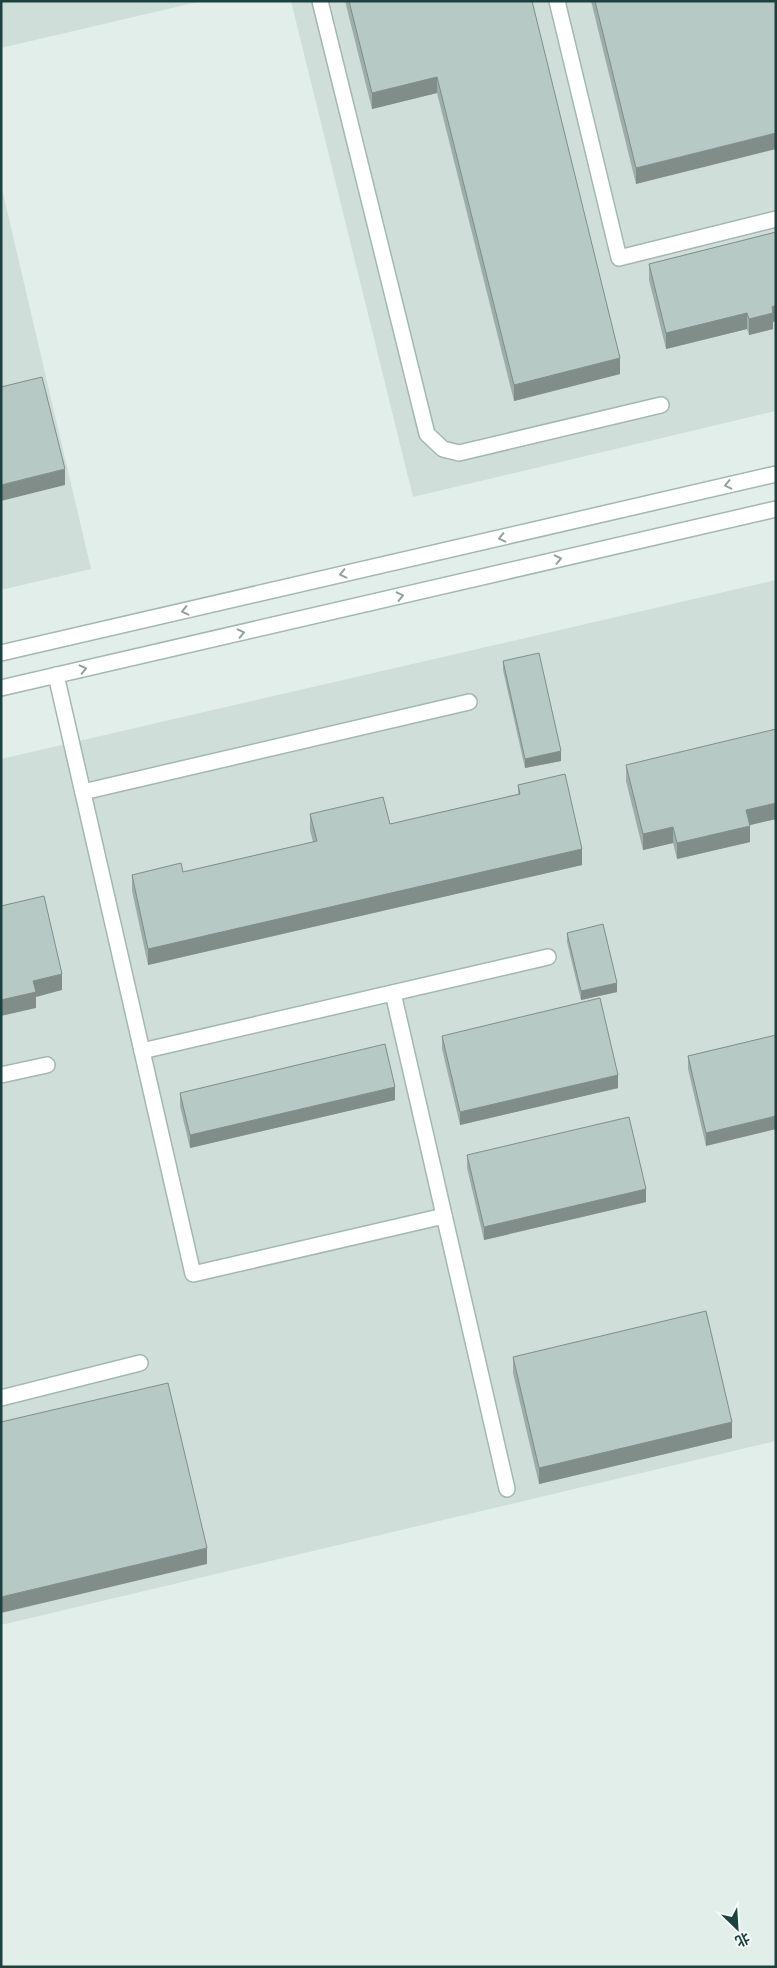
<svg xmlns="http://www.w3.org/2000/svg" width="777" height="1968" viewBox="0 0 777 1968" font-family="'IBM Plex Sans','Noto Sans SC',sans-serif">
  <rect width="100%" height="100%" fill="#e2eeea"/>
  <g fill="#d0deda">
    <polygon points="1,1 202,1 1,48"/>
    <polygon points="291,1 776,1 776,411 413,497"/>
    <polygon points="1,185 91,569 1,590"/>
    <polygon points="776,580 776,1441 1,1625 1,759"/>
  </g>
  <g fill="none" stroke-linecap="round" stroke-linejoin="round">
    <g stroke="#a4b7b3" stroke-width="18">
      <g id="minor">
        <polyline points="320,1 427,434 443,449 459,453 661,405"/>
        <polyline points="557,1 619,258 776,219"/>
        <polyline points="1,653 776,474"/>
        <polyline points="56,675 193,1274 444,1216"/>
        <polyline points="1,688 776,509"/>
        <polyline points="83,792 469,702"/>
        <polyline points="393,993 507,1489"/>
        <polyline points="142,1051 548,957"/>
        <polyline points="1,1075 47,1065"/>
        <polyline points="1,1398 140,1363"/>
      </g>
    </g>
    <use href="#minor" stroke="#fff" stroke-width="15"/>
  </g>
  <g fill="#9dada9">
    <polygon points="345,1 532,1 620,374 514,401 437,93 372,109"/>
    <polygon points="591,1 776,1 636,184"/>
    <polygon points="776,232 776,321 773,322 773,329 749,335 747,329 666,349 649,280 649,264"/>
    <polygon points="503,661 561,761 525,768 503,670"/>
    <polygon points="626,765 776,819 749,825 750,842 677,859 673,843 643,850 626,781"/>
    <polygon points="518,785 582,865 148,965 132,891 132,875 183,872 313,842 310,830 310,814 390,824 518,794"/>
    <polygon points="567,933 617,992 581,1000 567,942"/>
    <polygon points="776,1035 706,1146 688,1069 688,1056"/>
    <polygon points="442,1036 618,1088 460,1125 442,1049"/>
    <polygon points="180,1093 395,1100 190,1148 180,1106"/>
    <polygon points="467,1155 646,1202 484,1240 467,1168"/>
    <polygon points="513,1357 732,1438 539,1484 513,1373"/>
  </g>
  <g fill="#808d89">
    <polygon points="437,77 437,93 372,109 372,93"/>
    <polygon points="776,133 776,149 636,184 636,168"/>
    <polygon points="776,305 776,321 773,322 773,329 749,335 749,319 772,307"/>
    <polygon points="747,313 747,329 666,349 666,333"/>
    <polygon points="620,358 620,374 514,401 514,385"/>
    <polygon points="65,469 65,485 1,501 1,485"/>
    <polygon points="561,751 561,761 525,768 525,759"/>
    <polygon points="776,803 776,819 746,826 746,810"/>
    <polygon points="750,826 750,842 677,859 677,843"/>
    <polygon points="673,827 673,843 643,850 643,834"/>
    <polygon points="582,849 582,865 148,965 148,949"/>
    <polygon points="62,974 62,990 36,997 36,1008 1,1016 1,1000 33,981"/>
    <polygon points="617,983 617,992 581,1000 581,991"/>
    <polygon points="618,1075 618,1088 460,1125 460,1112"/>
    <polygon points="395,1087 395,1100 190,1148 190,1135"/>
    <polygon points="776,1116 776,1129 706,1146 706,1133"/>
    <polygon points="646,1189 646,1202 484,1240 484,1227"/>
    <polygon points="732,1422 732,1438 539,1484 539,1468"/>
    <polygon points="207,1548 207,1564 1,1613 1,1597"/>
  </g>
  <g fill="#b7c9c4" stroke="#808d89">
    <polygon points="349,1 532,1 620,358 514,385 437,77 372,93"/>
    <polygon points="595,1 776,1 776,133 636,168"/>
    <polygon points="776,232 776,305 772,307 773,313 749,319 747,313 666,333 649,264"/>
    <polygon points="42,377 65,469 1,485 1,387"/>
    <polygon points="539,653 561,751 525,759 503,661"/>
    <polygon points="776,729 776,803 746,810 750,826 677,843 673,827 643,834 626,765"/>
    <polygon points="565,774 582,849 148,949 132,875 181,863 183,872 317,841 310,814 383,797 390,824 520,794 518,785"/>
    <polygon points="44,896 62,974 33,981 36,992 1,1000 1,906"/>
    <polygon points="603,924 617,983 581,991 567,933"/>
    <polygon points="600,998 618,1075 460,1112 442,1036"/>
    <polygon points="776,1035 776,1116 706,1133 688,1056"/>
    <polygon points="385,1044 395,1087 190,1135 180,1093"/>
    <polygon points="629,1117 646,1189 484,1227 467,1155"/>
    <polygon points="706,1311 732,1422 539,1468 513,1357"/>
    <polygon points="168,1383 207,1548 1,1597 1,1422"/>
  </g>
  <defs><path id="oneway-chevron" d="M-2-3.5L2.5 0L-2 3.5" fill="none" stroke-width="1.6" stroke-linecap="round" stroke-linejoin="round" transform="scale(1.25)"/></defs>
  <g stroke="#8fa09e">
    <use href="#oneway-chevron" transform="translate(728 485) rotate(167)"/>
    <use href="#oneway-chevron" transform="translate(502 538) rotate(167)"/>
    <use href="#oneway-chevron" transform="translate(558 559) rotate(-13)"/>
    <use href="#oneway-chevron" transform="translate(343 574) rotate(167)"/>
    <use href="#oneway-chevron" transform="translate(400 596) rotate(-13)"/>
    <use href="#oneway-chevron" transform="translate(185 611) rotate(167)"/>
    <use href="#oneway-chevron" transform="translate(241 633) rotate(-13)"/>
    <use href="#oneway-chevron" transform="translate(83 669) rotate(-13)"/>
  </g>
  <rect width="777" height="1968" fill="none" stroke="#1f413d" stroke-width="5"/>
  <g transform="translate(737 1928) rotate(155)" stroke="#f3faf7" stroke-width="4" paint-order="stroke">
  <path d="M0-4L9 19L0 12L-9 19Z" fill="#1f413d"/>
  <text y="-8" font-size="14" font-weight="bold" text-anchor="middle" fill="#1f413d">北</text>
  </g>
</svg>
